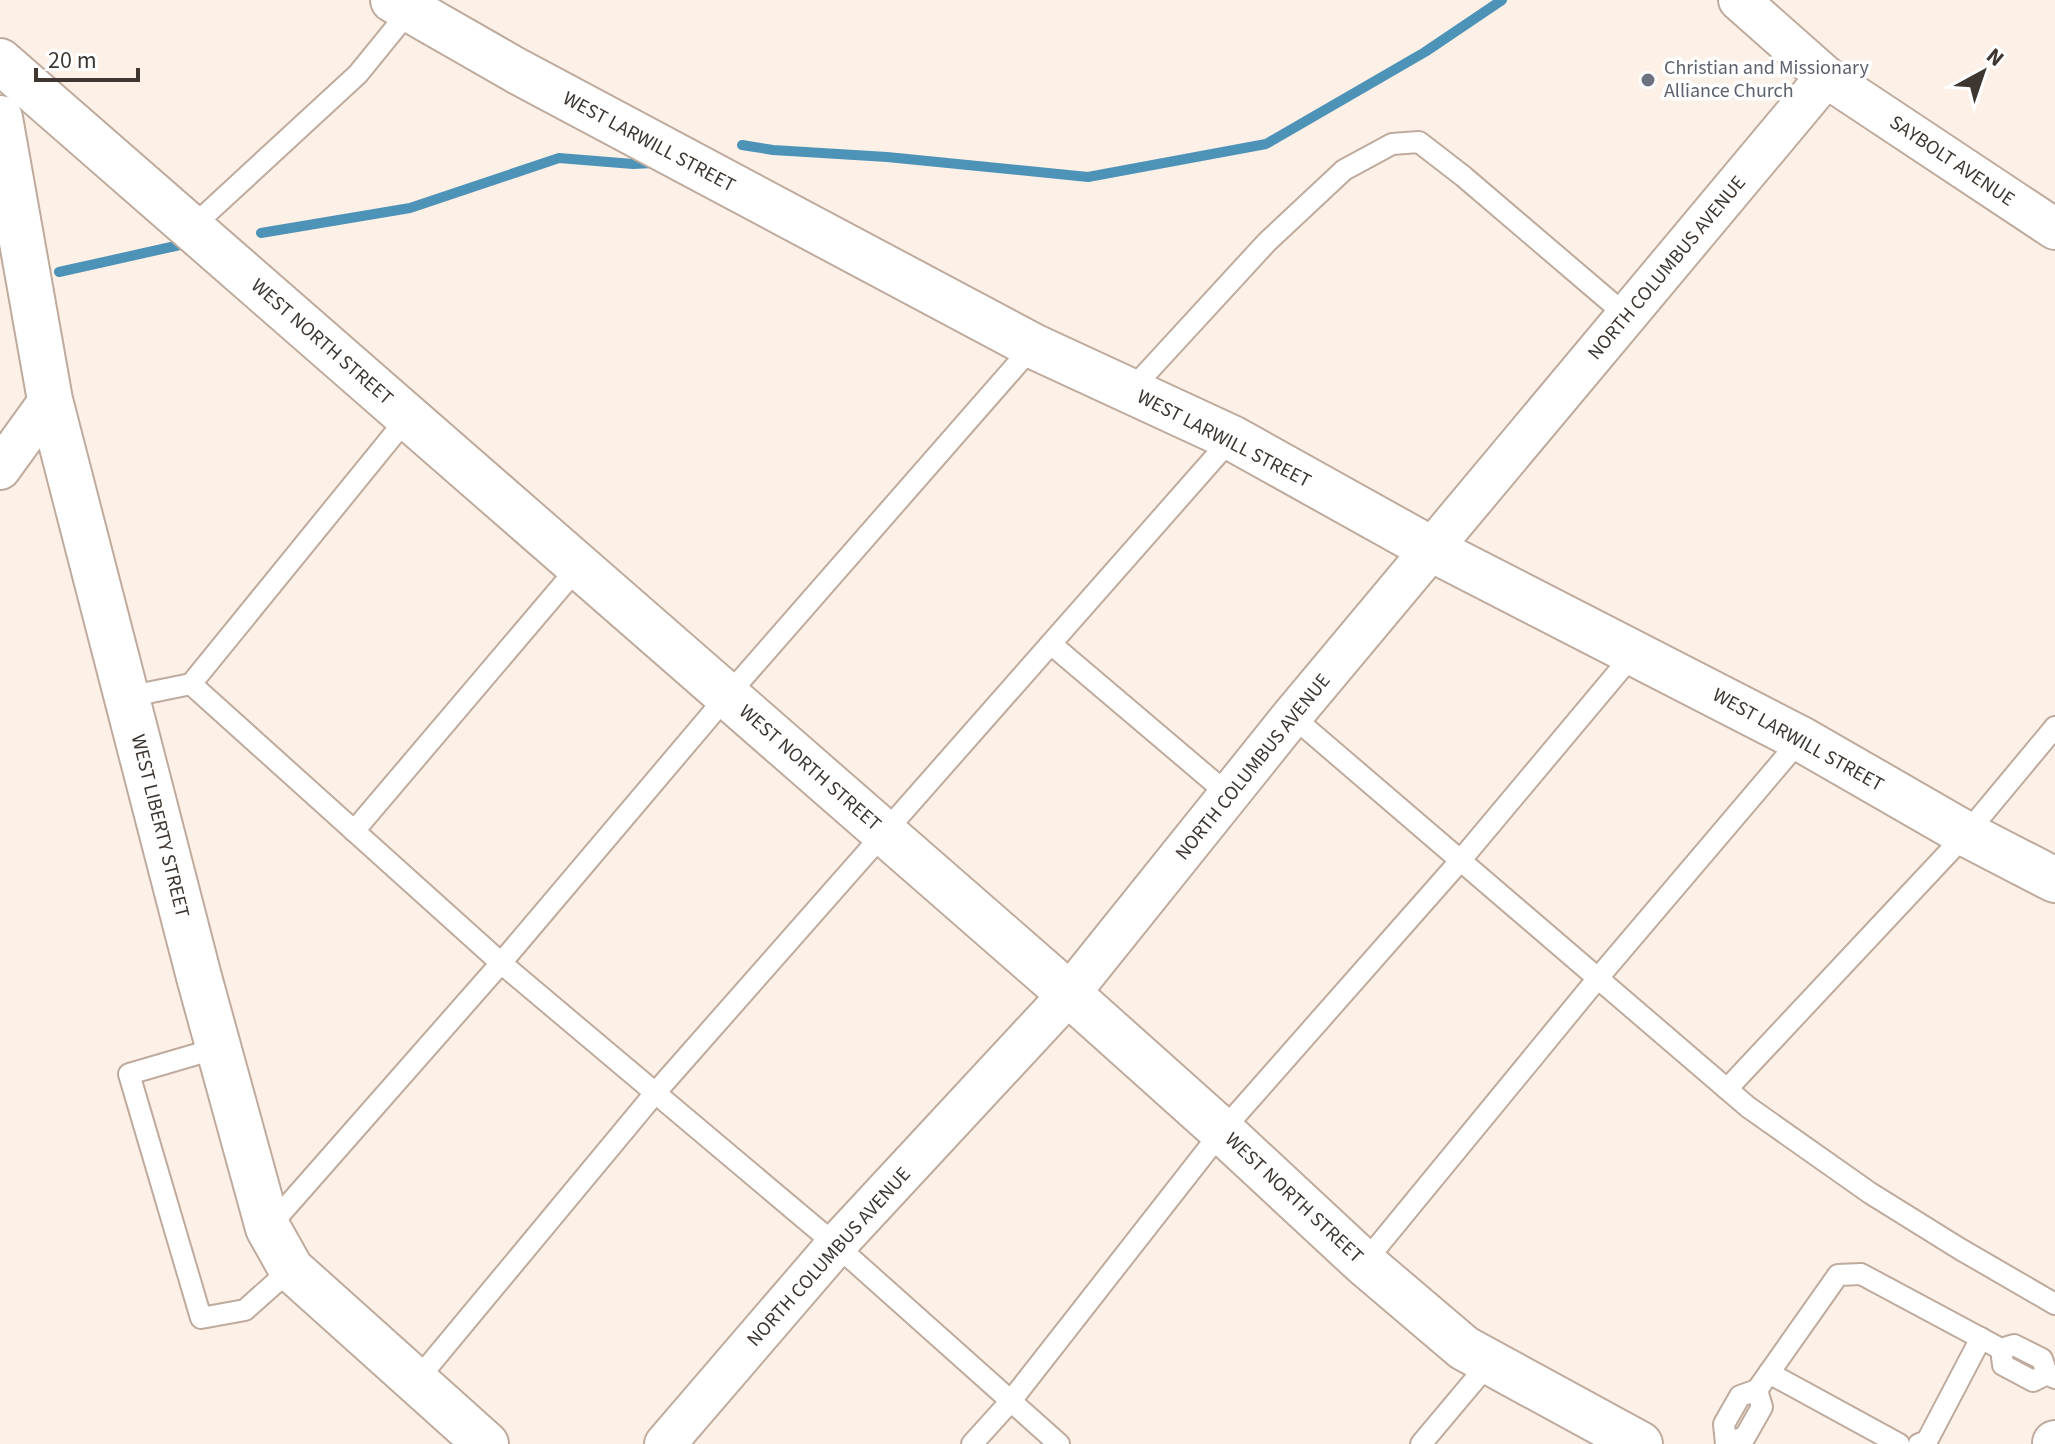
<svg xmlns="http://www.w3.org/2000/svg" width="2055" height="1444" viewBox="0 0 2055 1444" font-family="'Source Sans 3',sans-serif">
  <rect width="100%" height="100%" fill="#fdf0e7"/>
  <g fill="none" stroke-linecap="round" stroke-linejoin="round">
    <g stroke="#4d93b8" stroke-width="10">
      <polyline points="742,145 773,150 887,157 1088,177 1266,144 1425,52 1502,0"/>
      <polyline points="261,233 410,208 559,158 633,164 654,163"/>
      <polyline points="59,272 180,245"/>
    </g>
    <g stroke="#bfab9d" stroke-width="24">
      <g id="service">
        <polyline points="191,228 358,74 410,10"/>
        <polyline points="1130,391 1267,242 1344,170 1392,144 1419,142 1463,176 1627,316"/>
        <polyline points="1051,644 1229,795"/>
        <polyline points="191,684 501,963 836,1245 1059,1444"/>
        <polyline points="127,697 191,684 408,417"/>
        <polyline points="1292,716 1748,1107 1870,1193 1960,1249 2055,1304"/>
        <polyline points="354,831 579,566"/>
        <polyline points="218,1048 129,1074 201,1318 245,1310 291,1269"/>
        <polyline points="1727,1089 1966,834 2055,727"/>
        <polyline points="268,1228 501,963 727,696 1033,346"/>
        <polyline points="1364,1263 1598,978 1801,739"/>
        <polyline points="1769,1373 1899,1444"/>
        <polyline points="2047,1374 2033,1381 2003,1365 2001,1349 2014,1345 2042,1359 2047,1374 2055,1378"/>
        <polyline points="417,1380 656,1092 1232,438"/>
        <polyline points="1757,1390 1838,1275 1861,1274 2001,1349"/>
        <polyline points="972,1444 1010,1402 1222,1131 1460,861 1635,652"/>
        <polyline points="1421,1444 1489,1363"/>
        <polyline points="1726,1444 1724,1424 1740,1396 1757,1390 1762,1407 1745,1437 1727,1443"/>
        <polyline points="1919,1444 1927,1441 1981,1338"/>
      </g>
    </g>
    <g stroke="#bfab9d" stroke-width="44">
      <g id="minor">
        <polyline points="1739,0 1826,77 2055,229"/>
        <polyline points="0,469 50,400"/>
        <polyline points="665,1444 836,1245 1069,994 1292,716 1826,77"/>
      </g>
    </g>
    <g stroke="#bfab9d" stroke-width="48">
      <g id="tertiary">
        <polyline points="393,0 517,71 1033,346 1232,438 1433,550 1801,739 1966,834 2055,880"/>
        <polyline points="0,61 1069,994 1222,1131 1364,1263 1464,1348 1640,1444"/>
        <polyline points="2055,1444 2055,1443"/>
      </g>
    </g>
    <g stroke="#bfab9d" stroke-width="48">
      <polyline id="secondary" points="0,118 50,400 199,977 268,1228 291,1269 486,1444"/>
    </g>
    <use href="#service" stroke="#fff" stroke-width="20"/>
    <use href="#minor" stroke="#fff" stroke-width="40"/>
    <use href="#tertiary" stroke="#fff" stroke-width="44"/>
    <use href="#secondary" stroke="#fff" stroke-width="44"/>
  </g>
  <circle fill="#6b7280" stroke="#fff" stroke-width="3" cx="1648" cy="80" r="8"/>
  <g text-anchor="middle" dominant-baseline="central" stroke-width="7" stroke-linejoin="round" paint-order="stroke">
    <g font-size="20" fill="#5b616d" stroke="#fff" text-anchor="start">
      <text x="1664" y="68">Christian and Missionary<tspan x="1664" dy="23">Alliance Church</tspan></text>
    </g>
    <g font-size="20" fill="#3e3630" stroke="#fff">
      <text transform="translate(649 142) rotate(28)">WEST LARWILL STREET</text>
      <text transform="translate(1952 161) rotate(34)">SAYBOLT AVENUE</text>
      <text transform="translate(1667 268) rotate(-50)">NORTH COLUMBUS AVENUE</text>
      <text transform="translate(322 342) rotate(41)">WEST NORTH STREET</text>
      <text transform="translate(1224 439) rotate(27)">WEST LARWILL STREET</text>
      <text transform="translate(1798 740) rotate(29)">WEST LARWILL STREET</text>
      <text transform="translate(1253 767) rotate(-51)">NORTH COLUMBUS AVENUE</text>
      <text transform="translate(810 768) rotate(41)">WEST NORTH STREET</text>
      <text transform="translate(160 826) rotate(76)">WEST LIBERTY STREET</text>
      <text transform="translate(1294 1198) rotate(43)">WEST NORTH STREET</text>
      <text transform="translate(829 1257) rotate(-48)">NORTH COLUMBUS AVENUE</text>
    </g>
  </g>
  <g transform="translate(1983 72) rotate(40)" stroke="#ffffff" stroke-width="6" paint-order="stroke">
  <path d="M0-6L14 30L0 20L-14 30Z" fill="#3e3630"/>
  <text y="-12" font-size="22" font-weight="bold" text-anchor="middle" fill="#3e3630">N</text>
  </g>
  <path d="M36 68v12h102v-12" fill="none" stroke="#3e3630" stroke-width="4"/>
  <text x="48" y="68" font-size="24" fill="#3e3630" stroke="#ffffff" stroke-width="6" paint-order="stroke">20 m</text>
</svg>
